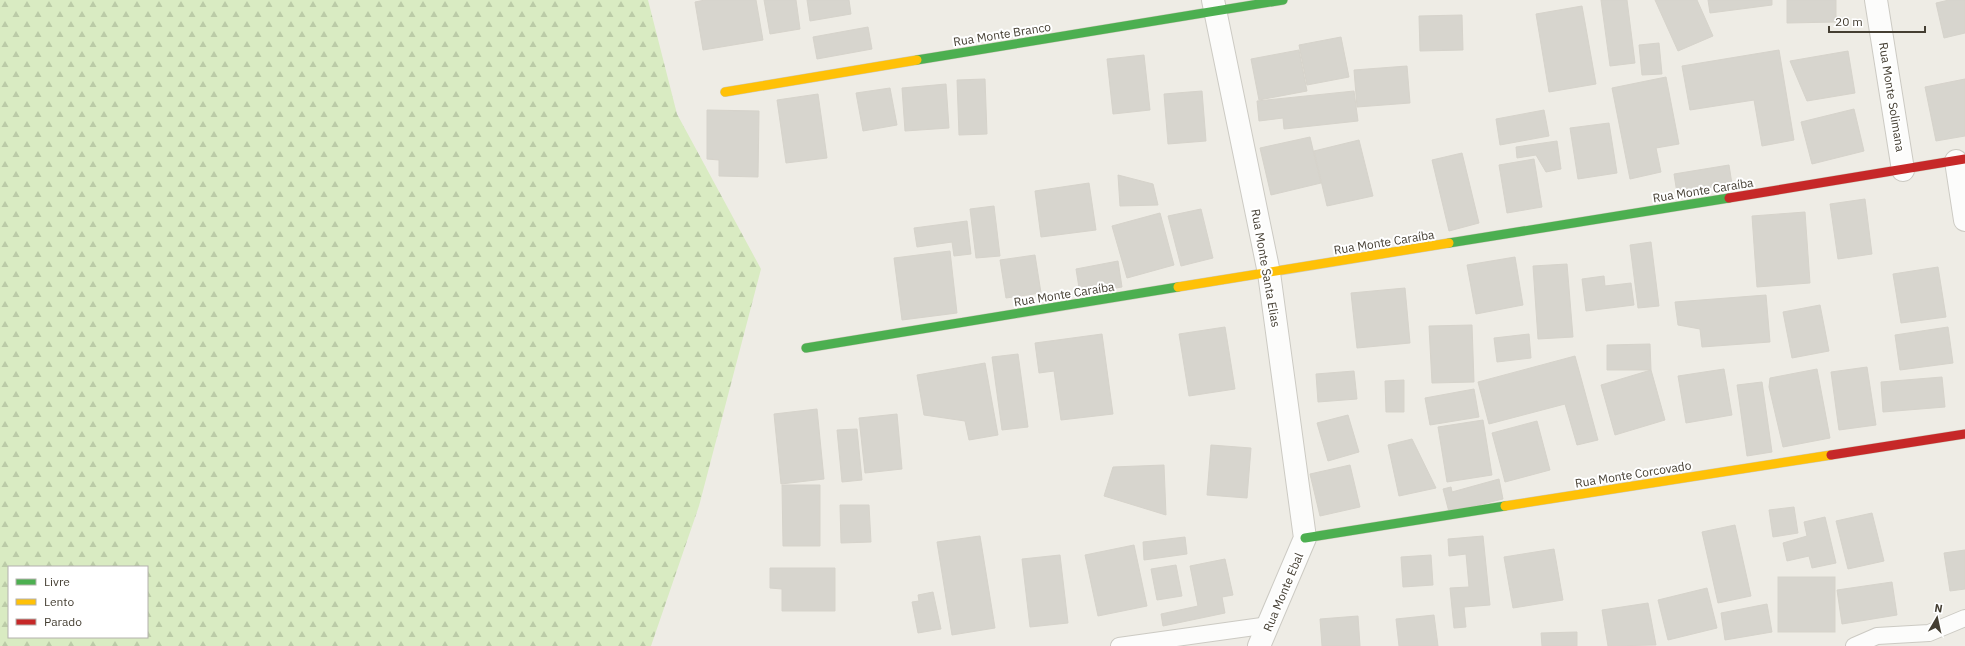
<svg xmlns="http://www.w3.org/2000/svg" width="1965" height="646" viewBox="0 0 1965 646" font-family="'IBM Plex Sans',sans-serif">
  <defs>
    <pattern id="forest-firs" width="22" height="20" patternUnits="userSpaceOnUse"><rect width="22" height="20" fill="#d9ebc2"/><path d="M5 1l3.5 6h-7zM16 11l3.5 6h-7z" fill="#bbcba7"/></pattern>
  </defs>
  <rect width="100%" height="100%" fill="#eeece5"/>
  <path fill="url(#forest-firs)" fill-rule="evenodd" d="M0 0H648L677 114 761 269 699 506 651 646H0ZM9 567H147V637H9Z"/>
  <g fill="#d7d5ce" stroke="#d6d3cb">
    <polygon points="705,0 756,0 763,40 703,50 695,2"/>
    <polygon points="764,0 796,0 800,29 770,34"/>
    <polygon points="807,0 849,0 851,14 810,21"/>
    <polygon points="1601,0 1627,0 1635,63 1610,66"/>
    <polygon points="1655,0 1697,0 1713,36 1678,51"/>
    <polygon points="1708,0 1772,0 1772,5 1710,13"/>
    <polygon points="1787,0 1836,0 1836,22 1787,23"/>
    <polygon points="1949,0 1965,0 1965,33 1944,38 1936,3"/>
    <polygon points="1582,6 1596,84 1549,92 1536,14"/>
    <polygon points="1462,15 1463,50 1420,51 1419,16"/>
    <polygon points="868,27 872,49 817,59 813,37"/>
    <polygon points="1341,37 1349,77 1307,85 1299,45"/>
    <polygon points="1659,43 1662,74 1642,75 1639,45"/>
    <polygon points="1299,50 1307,91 1259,100 1251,59"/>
    <polygon points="1779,50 1794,140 1762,146 1754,100 1690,110 1682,66"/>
    <polygon points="1848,51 1855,93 1807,101 1790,61"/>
    <polygon points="1144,55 1150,110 1113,114 1107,59"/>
    <polygon points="1407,66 1410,103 1357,107 1354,70"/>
    <polygon points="1666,77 1679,144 1656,148 1661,172 1630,179 1612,88"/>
    <polygon points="985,79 987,134 959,135 957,80"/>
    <polygon points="1965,79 1965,136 1936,141 1925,87"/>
    <polygon points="946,84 949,128 905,131 902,88"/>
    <polygon points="890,88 897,125 863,131 856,93"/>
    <polygon points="1202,91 1206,141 1168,144 1164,94"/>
    <polygon points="1354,91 1358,121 1284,129 1283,118 1259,121 1257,101"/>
    <polygon points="818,94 827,158 786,163 777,100"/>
    <polygon points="1854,109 1864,151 1812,164 1801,122"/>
    <polygon points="707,110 759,111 758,177 719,176 719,160 707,159"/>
    <polygon points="1544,110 1549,136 1500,145 1496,119"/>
    <polygon points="1609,123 1617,173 1578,179 1570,128"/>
    <polygon points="1310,137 1321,183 1271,195 1260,148"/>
    <polygon points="1359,140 1373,196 1327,206 1314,151"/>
    <polygon points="1557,141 1561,169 1546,172 1536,155 1517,158 1516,147"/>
    <polygon points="1462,153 1479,223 1449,231 1432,160"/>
    <polygon points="1534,159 1542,207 1507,213 1499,165"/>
    <polygon points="1729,165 1732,184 1677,193 1674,174"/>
    <polygon points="1118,175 1153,184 1158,205 1120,206"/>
    <polygon points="1089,183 1096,230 1041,237 1035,191"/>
    <polygon points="1865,199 1872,254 1838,259 1830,204"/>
    <polygon points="994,206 1000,256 976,258 970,209"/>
    <polygon points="1201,209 1213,258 1181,266 1168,216"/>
    <polygon points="1805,212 1810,283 1757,287 1752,216"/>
    <polygon points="1160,213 1174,265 1127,278 1112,226"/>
    <polygon points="967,221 971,254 954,256 952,242 917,247 914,228"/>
    <polygon points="1651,242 1659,306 1638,308 1630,245"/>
    <polygon points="950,251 957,313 902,320 894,258"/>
    <polygon points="1035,255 1041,293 1006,298 1000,260"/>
    <polygon points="1515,257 1523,305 1476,314 1467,265"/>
    <polygon points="1118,261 1122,287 1080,294 1076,269"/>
    <polygon points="1567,264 1573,337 1538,339 1533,266"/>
    <polygon points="1938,267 1946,317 1901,323 1893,274"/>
    <polygon points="1604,276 1605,286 1631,283 1634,305 1586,311 1582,279"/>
    <polygon points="1405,288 1410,343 1357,348 1351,293"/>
    <polygon points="1766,295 1770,342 1702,347 1700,329 1678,325 1675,302"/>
    <polygon points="1820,305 1829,351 1792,358 1783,312"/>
    <polygon points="1472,325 1474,382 1432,383 1429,326"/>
    <polygon points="1225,327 1235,389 1189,396 1179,334"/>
    <polygon points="1948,327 1953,363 1900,370 1895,335"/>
    <polygon points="1102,334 1113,414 1061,420 1054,371 1039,373 1035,343"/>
    <polygon points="1529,334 1531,358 1497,362 1494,338"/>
    <polygon points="1650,344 1651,370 1607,370 1607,345"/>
    <polygon points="1018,354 1028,427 1002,430 992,357"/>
    <polygon points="1575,356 1598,440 1577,445 1565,404 1489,424 1478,382"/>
    <polygon points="985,363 998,435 969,440 965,421 924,415 917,375"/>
    <polygon points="1867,367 1876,425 1839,430 1831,372"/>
    <polygon points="1724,369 1732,415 1686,423 1678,376"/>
    <polygon points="1817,369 1830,438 1783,447 1769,387 1770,378"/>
    <polygon points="1651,370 1665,420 1615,435 1601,385"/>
    <polygon points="1354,371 1357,399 1318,402 1316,374"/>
    <polygon points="1942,377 1945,407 1883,412 1881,382"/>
    <polygon points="1404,380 1404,412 1386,412 1385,381"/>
    <polygon points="1762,382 1772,452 1747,456 1737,385"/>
    <polygon points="1474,389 1479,417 1430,425 1425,398"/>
    <polygon points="817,409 824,479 781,484 774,414"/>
    <polygon points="897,414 902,469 865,473 859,418"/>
    <polygon points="1348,415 1359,452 1328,461 1317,423"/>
    <polygon points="1483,420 1492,475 1447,482 1438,427"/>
    <polygon points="1537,421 1550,470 1505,482 1492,433"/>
    <polygon points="857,429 862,480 842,482 837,430"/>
    <polygon points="1412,439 1436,488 1399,496 1388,445"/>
    <polygon points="1211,445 1251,448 1247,498 1207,495"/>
    <polygon points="1164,465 1166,515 1104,496 1113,467"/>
    <polygon points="1350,465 1360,507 1320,516 1310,474"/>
    <polygon points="1499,479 1503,499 1449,512 1443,489 1451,487 1452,492"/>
    <polygon points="782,485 820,485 820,546 783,546"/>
    <polygon points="840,505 869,505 871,542 841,543"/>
    <polygon points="1794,507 1798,533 1773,537 1769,510"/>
    <polygon points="1872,513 1884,561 1848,569 1836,521"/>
    <polygon points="1825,517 1836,563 1812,568 1809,556 1787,561 1783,543 1807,536 1804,522"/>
    <polygon points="1735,525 1751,596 1718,603 1702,532"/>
    <polygon points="980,536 995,628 952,635 937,542"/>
    <polygon points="1483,536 1490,605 1464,607 1466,627 1454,628 1450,588 1469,587 1466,554 1449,556 1448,539"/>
    <polygon points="1185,537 1187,554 1144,560 1143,542"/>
    <polygon points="1134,545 1147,606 1098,616 1085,555"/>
    <polygon points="1554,549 1563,600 1513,608 1504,557"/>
    <polygon points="1965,550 1965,589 1950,591 1944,553"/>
    <polygon points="1060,555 1068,623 1030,627 1022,559"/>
    <polygon points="1431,555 1433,585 1403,587 1401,557"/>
    <polygon points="1225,559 1233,595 1222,597 1225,613 1163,626 1161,614 1198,606 1190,566"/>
    <polygon points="1176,565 1182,596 1157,600 1151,569"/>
    <polygon points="770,568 835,568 835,611 782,611 782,589 770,588"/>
    <rect x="1778" y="577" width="57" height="55"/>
    <polygon points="1892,582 1897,615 1842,624 1837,590"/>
    <polygon points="1707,588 1717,628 1668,640 1658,600"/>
    <polygon points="933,592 941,629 918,633 912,602 919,601 918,595"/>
    <polygon points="1648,603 1656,645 1608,646 1602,610"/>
    <polygon points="1767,604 1772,632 1725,640 1721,613"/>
    <polygon points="1434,615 1438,646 1399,646 1396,619"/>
    <polygon points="1358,616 1360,646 1322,646 1320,619"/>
    <polygon points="1577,632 1577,646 1542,646 1541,633"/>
  </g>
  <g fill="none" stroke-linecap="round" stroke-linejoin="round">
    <g stroke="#cccac3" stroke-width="18">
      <g id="lane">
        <polyline points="1119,646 1269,625"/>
        <polyline points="1854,646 1877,636 1929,633 1965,618"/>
      </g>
    </g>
    <g stroke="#cccac3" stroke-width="24">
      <g id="street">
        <polyline points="1213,0 1269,273 1305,538 1259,646"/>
        <polyline points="1876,0 1903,170"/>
        <polyline points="1956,161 1965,220"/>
      </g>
    </g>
    <g stroke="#cecabc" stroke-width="10">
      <g id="fast">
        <polyline points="917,60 1283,0"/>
        <polyline points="1449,243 1729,198"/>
        <polyline points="806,348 1178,287"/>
        <polyline points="1305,538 1505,506"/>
      </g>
    </g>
    <g stroke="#cecabc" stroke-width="10">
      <g id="slow">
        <polyline points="725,92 917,60"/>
        <polyline points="1178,287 1449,243"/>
        <polyline points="1505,506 1831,455"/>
      </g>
    </g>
    <g stroke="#cecabc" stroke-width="10">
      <g id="jam">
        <polyline points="1729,198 1965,159"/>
        <polyline points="1831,455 1965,434"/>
      </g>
    </g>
    <use href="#lane" stroke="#fcfcfb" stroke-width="16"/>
    <use href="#street" stroke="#fcfcfb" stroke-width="22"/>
    <use href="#fast" stroke="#4caf50" stroke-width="9"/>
    <use href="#slow" stroke="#ffc107" stroke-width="9"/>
    <use href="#jam" stroke="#c62828" stroke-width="9"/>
  </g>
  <g text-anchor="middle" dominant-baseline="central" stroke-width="4" stroke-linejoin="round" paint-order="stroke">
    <g font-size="12" fill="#443e32" stroke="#fff">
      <text transform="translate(1002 34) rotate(-9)">Rua Monte Branco</text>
      <text transform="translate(1892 97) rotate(81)">Rua Monte Solimana</text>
      <text transform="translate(1703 190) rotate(-9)">Rua Monte Caraíba</text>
      <text transform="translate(1384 242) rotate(-9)">Rua Monte Caraíba</text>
      <text transform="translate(1266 268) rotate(80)">Rua Monte Santa Elias</text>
      <text transform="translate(1064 294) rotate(-9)">Rua Monte Caraíba</text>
      <text transform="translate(1633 474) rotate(-9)">Rua Monte Corcovado</text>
      <text transform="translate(1283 592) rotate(-67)">Rua Monte Ebal</text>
    </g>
  </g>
  <rect x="8" y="566" width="140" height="72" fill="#ffffff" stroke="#b4b2ad"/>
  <rect x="16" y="579" width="20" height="6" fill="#4caf50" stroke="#b4b2ad"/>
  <text x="44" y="586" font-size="12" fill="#443e32">Livre</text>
  <rect x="16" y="599" width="20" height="6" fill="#ffc107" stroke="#b4b2ad"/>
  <text x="44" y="606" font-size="12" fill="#443e32">Lento</text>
  <rect x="16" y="619" width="20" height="6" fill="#c62828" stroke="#b4b2ad"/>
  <text x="44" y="626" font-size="12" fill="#443e32">Parado</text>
  <g transform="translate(1937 618) rotate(9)" stroke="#ffffff" stroke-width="3" paint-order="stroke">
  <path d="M0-3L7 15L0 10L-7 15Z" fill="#443e32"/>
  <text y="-6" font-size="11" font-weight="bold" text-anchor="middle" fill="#443e32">N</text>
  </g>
  <path d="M1829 26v6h96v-6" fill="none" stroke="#443e32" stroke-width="2"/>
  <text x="1835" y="26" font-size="12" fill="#443e32" stroke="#ffffff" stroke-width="3" paint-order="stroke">20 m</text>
</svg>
